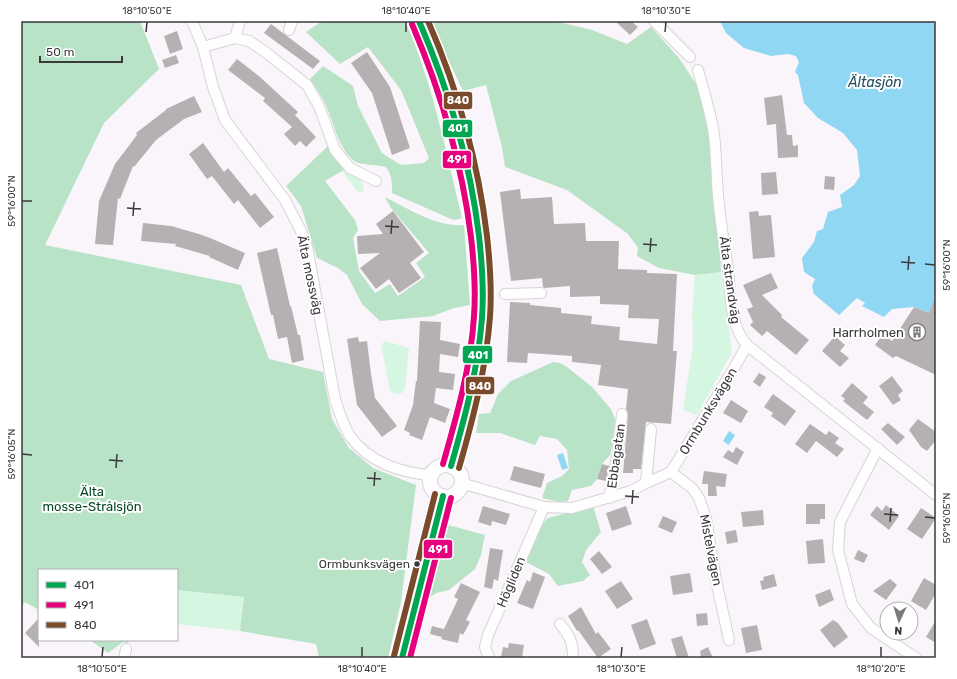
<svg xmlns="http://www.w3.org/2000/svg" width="957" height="679" viewBox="0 0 957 679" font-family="Rubik,sans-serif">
  <rect width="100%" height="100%" fill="#faf5fa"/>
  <g fill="#d5f6e0">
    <path d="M345 168C353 174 367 180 363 192L357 191 342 171Z"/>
    <polygon points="721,272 732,350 731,354 697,415 683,410 693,345 692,313 695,275"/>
    <polygon points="385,341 409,348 405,389 402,393 396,394 390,391 381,345"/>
    <polygon points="177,590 244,597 240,631 177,624"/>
  </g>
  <g fill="#b9e3c7">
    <polygon points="21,21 140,21 159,69 104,123 45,245 241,285 269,359 323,372 332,419 349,448 373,468 416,485 401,602 388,658 319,658 316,644 240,631 244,597 177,590 177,570 39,570 39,610 25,602 21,608"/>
    <path d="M322 21H405C433 84 446 151 462 218L455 220 451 219 392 193C392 183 392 175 386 167 378 165 362 165 356 162 339 152 333 120 325 103 321 95 315 87 310 79L323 66 353 86 358 106 382 153 401 165 424 163 429 158 401 90 368 47 340 64 306 32Z"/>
    <polygon points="430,21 555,21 592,30 627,44 651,27 679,58 698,87 714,142 721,272 695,275 659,268 637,256 638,248 628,234 567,190 505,167 502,147 486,85 463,91"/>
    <path d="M328 146 345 168 342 171 325 181 355 220 358 230 353 238 359 271 375 293 390 284 398 296 425 277 416 263 429 253 391 208 385 197C409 209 436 227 464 225L470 305 454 308 433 316 380 321 362 304 347 275 338 268 317 258 301 206 286 186Z"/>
    <polygon points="553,362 560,363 567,367 592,387 611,409 615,419 612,446 610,455 602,464 597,479 591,486 572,490 568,501 559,502 542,498 547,483 562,476 569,469 567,450 557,439 540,436 535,445 500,433 476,433 479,414 490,413 498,394 511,381"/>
    <polygon points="593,506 601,532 586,550 582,562 590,575 583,581 558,586 549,574 526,562 542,524 548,518"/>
    <polygon points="441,523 485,535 481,555 475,569 449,590 436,593 421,604"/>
    <polygon points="90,640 130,640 128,643 123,642 108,653"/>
  </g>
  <g fill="#8fd7f3">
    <polygon points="718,21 936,21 936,303 933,303 929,313 914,307 892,309 884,317 862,306 865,303 857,298 839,315 814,294 812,286 815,279 804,272 802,258 814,242 817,231 823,229 828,212 842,207 840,195 854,185 860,176 857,150 843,133 818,118 804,103 798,75 795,72 799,62 796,56 788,54 771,56 744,48 726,33 721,23"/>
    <polygon points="729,431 735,435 729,445 723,441"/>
    <polygon points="563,453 568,468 562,470 557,455"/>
  </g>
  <g fill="#b5b1b2">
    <polygon points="615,21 631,21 638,27 630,35"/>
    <polygon points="271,24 320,61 313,69 264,33"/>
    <polygon points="177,31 183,49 170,54 164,36"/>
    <polygon points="367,52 390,87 410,148 392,155 372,93 351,63"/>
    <polygon points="176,55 179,63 165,68 162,60"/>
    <polygon points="237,59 260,77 298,112 295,115 316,137 306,147 300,141 295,146 284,134 292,127 263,101 265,98 228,70"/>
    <polygon points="782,95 787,135 792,135 793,146 798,145 798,157 778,158 776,124 767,125 764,98"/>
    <polygon points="194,96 202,112 184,119 156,140 134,167 133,166 120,199 118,198 113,245 95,244 99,201 115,164 137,135 136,133 166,110 166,109"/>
    <polygon points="203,143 224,172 228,168 251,196 255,193 274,217 260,228 238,200 234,204 212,176 207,179 189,154"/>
    <polygon points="776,172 778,194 762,195 761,173"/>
    <polygon points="825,176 835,177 834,190 824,189"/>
    <polygon points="520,189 521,199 552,197 554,224 585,223 586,241 619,241 618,269 647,270 647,273 677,274 673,351 677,351 671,424 646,422 641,469 633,469 633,473 623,473 628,415 626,409 628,389 598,385 601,365 572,362 572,356 528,353 527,363 507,362 510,302 530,303 530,305 561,308 561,313 592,316 591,324 620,327 619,340 657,344 659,319 628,318 629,305 600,304 600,296 570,297 570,286 544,288 543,287 542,278 511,281 500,192"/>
    <polygon points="393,211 424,252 410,263 421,278 399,293 389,279 376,289 360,268 380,253 358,254 357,236 383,234 376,224"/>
    <polygon points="758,211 759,216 771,215 775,257 753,259 749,212"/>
    <polygon points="143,223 171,226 199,234 210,238 245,253 238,270 209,257 210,256 175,246 176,244 141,241"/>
    <polygon points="277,248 290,306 291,306 298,335 300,335 304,360 292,363 287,337 278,339 273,315 271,315 257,253"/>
    <polygon points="771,273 778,288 762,295 782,315 781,317 809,340 796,355 767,331 762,336 750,325 753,322 747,309 753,307 743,285"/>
    <polygon points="935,297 936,297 936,375 896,356 893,358 875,345 883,334 892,341 914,307 929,313"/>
    <polygon points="420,321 441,322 440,340 460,344 458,357 440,354 439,372 455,374 453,390 436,388 434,403 450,409 445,423 430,417 422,440 409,435 410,433 404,430 413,405 416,381 417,381"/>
    <polygon points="835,336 845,345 840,351 849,358 840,367 822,351"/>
    <polygon points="358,337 359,342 367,341 371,374 375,398 397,426 382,437 357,405 347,339"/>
    <polygon points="759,373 766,377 760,387 753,382"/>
    <polygon points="892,376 903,391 898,395 901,400 893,405 879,386"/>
    <polygon points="852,383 868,397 863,403 874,412 867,420 843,401 845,399 841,396"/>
    <polygon points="773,394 796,411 785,426 771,416 773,413 764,407"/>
    <polygon points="731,400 748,411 741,423 723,413"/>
    <polygon points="918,419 936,432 936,440 927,451 921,447 909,430"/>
    <polygon points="888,423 905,437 897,445 881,429"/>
    <polygon points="810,424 826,435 829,431 839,438 835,443 844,449 837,457 816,441 807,453 795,444"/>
    <polygon points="736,447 744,452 737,465 723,457 728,450 733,453"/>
    <polygon points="602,464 609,466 606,481 597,479"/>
    <polygon points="514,466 545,474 541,488 510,480"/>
    <polygon points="704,471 727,474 725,487 716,486 717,496 708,496 708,484 702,484"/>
    <polygon points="806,504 825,504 825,519 820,519 820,524 806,524"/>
    <polygon points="886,505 899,516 889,530 870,515 877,506 882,511"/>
    <polygon points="483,506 510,514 506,525 492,521 491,526 478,522"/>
    <polygon points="626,506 632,524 612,531 606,513"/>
    <polygon points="921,508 936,518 922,539 907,529"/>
    <polygon points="763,510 764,525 743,527 741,512"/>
    <polygon points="663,516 677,522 672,533 658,527"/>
    <polygon points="736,530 738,542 727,544 725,532"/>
    <polygon points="823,539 825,563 808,564 806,541"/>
    <polygon points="490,548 503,550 498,581 494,579 492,589 484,587"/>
    <polygon points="858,550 868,555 864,563 854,559"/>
    <polygon points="599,551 612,567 602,574 590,559"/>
    <polygon points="533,572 545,577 533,609 517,603 527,580 530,582"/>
    <polygon points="690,573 693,592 673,595 670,576"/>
    <polygon points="774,574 777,586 762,590 760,581 764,580 763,577"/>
    <polygon points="924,578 936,585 936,593 926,610 911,601"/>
    <polygon points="890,579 897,585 886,600 873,591"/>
    <polygon points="621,581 633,599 617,609 605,591"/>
    <polygon points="461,583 480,592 466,620 470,622 463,635 460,633 458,643 441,639 442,637 430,634 432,626 444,629 458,599 454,597"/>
    <polygon points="830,589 834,600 819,607 815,595"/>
    <polygon points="581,607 596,634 598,632 611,649 598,658 578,630 577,631 568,616"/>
    <polygon points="707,613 708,625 697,626 696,614"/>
    <polygon points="39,618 39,647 25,633"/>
    <polygon points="647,619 656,644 640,650 631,625"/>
    <polygon points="833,620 838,623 848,637 834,648 820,630"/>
    <polygon points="936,620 936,643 926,637"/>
    <polygon points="757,625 762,650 746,653 741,628"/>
    <polygon points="682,636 689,658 677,658 671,639"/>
    <polygon points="509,643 524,645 522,658 501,657 503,647 508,648"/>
    <polygon points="708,647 713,658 701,658 700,651"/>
  </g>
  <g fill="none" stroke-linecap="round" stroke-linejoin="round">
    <g stroke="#d7d3d7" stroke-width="12">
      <g id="street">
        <path d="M192 21 203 47 213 87 225 120 285 200 300 229 307 247 335 399C339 412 343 425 350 436 368 462 401 473 431 475"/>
        <polyline points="654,21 690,57"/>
        <polyline points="289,30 292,21"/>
        <polyline points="235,38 240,21"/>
        <polyline points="203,47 235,38 249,41 264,51 307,85 319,106 335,150 350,168 376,181"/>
        <path d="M698 70C704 92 711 113 714 135 717 158 716 182 719 205 721 227 725 248 728 269 731 295 729 324 747 345L936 495"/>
        <polyline points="505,294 541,293"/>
        <polyline points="878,448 840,522 838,550 852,604 871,628 916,658"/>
        <polyline points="671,472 692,488 699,498 706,518 716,580 729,640"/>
        <polyline points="461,483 544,507 572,508 631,491 646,483 671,472 734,368 747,345"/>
        <polyline points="646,483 651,429"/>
        <polyline points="609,498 617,457 622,414"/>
        <path d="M560 624C570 636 573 642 573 658"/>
        <polyline points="124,658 126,649"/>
        <polyline points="489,658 485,647 488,635 544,507"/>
      </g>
    </g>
    <g stroke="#d7d3d7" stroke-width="16">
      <g id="secondary">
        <path d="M419 21C452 93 473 169 480 248 482 274 484 301 481 327 477 374 464 420 451 466"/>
        <circle cx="446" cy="481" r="16"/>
        <polyline points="402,658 443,496"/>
      </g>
    </g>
    <use href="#street" stroke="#fefefe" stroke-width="10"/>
    <use href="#secondary" stroke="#fefefe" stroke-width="14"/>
    <g stroke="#fff" stroke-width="9">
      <g id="bus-1">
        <path d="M419 21C449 90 470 161 479 236 482 263 484 291 482 318 478 369 465 417 451 466"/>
        <polyline points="402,658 443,496"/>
      </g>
    </g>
    <g stroke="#fff" stroke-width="9">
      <g id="bus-2">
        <path d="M412 24C441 92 462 163 471 237 474 263 476 289 474 316 471 366 457 415 443 464"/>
        <polyline points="410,658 451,498"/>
      </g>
    </g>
    <g stroke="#fff" stroke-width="9">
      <g id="bus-3">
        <path d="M428 21C458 90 478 161 487 236 490 263 492 290 490 317 486 369 473 419 459 468"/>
        <polyline points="394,656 435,494"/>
      </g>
    </g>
    <use href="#bus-1" stroke="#00a651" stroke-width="6"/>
    <use href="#bus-2" stroke="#e5007d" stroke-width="6"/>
    <use href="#bus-3" stroke="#7a4b2a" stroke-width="6"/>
  </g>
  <path fill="none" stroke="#3c393c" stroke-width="1.5" d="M146 32 147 22M406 32V22M665 32 666 22M22 201H32M127 208 141 209M133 216 134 202M385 226 399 227M391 234 392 220M643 244 657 245M650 252 651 238M901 262 915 263M925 264 935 265M908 270 909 256M22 454 32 455M109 460 123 461M116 468 117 454M367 478 381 479M374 486 375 472M625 496 639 497M632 504 633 490M884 514 898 515M925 517 935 518M890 522 891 508M102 657 103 647M362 657V647M621 657 622 647M881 657V647"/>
  <defs>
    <g id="building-ring" transform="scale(0.9)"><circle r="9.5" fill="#fff" stroke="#7e7b7e" stroke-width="1.5"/><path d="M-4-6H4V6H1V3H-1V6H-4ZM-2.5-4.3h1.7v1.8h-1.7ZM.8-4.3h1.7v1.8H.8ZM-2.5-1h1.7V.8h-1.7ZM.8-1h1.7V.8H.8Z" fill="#7e7b7e"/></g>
  </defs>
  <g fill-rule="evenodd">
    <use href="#building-ring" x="917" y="332"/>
  </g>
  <circle fill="#3c393c" stroke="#fff" stroke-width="1.5" cx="417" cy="564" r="3.5"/>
  <g text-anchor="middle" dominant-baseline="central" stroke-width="4" stroke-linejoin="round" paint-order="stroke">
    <g font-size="12" fill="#3c393c" stroke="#fff" text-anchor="end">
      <text x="410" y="564">Ormbunksvägen</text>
    </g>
    <g font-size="13" fill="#3c393c" stroke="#fff">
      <text transform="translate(310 275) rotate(78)">Älta mossväg</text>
      <text transform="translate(730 280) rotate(82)">Älta strandväg</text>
      <text transform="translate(708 411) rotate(-59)">Ormbunksvägen</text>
      <text transform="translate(616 456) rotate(-82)">Ebbagatan</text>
      <text transform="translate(711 550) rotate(79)">Mistelvägen</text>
      <text transform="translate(511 582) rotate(-67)">Högliden</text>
    </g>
    <g font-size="13" fill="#3c393c" stroke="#fff" text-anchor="end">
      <text x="904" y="332">Harrholmen</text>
    </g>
    <g font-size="13" fill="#054625" stroke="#fff">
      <text x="92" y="491">Älta<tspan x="92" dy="15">mosse-Strålsjön</tspan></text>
    </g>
    <g font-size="14" font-style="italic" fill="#214e5e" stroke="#fff">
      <text x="875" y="82">Ältasjön</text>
    </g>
  </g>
  <g stroke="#fff" stroke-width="1.5">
    <rect x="443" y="91" width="30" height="19" rx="4" fill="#7a4b2a"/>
    <rect x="442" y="119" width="31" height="19" rx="4" fill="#00a651"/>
    <rect x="442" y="150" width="30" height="19" rx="4" fill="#e5007d"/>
    <rect x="462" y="345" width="31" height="19" rx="4" fill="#00a651"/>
    <rect x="465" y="376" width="30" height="19" rx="4" fill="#7a4b2a"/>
    <rect x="423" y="539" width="30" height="20" rx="4" fill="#e5007d"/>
  </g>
  <g font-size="11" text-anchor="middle" font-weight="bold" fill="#fff">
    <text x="458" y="104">840</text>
    <text x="458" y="132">401</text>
    <text x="457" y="163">491</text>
    <text x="478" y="359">401</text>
    <text x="480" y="390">840</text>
    <text x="438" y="553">491</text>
  </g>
  <rect width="957" height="679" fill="none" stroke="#ffffff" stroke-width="44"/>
  <rect x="38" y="569" width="140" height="72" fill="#ffffff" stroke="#b1b0b1"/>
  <rect x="46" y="582" width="20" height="6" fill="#00a651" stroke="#b1b0b1"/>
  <text x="74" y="589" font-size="12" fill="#3c393c">401</text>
  <rect x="46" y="602" width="20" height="6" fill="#e5007d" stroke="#b1b0b1"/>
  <text x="74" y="609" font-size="12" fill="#3c393c">491</text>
  <rect x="46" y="622" width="20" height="6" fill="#7a4b2a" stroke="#b1b0b1"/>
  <text x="74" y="629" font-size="12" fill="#3c393c">840</text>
  <g transform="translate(899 621) rotate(184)"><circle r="19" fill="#ffffff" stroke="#b1b0b1"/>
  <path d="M0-3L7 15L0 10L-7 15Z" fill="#7e7b7e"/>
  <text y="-6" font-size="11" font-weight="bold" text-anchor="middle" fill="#3c393c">N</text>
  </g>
  <path d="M40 56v6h82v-6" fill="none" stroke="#3c393c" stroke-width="2"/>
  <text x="46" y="56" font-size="12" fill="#3c393c" stroke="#ffffff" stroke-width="3" paint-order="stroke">50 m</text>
  <rect x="22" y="22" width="913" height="635" fill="none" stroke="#3c393c" stroke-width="1.5"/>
  <g font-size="10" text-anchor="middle" fill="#3c393c">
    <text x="147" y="14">18°10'50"E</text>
    <text x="406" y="14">18°10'40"E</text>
    <text x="666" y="14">18°10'30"E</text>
    <text transform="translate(11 201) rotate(-90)" y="4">59°16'00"N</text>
    <text transform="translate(946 265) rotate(-90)" y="4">59°16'00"N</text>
    <text transform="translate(11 454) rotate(-90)" y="4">59°16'05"N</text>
    <text transform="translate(946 518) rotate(-90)" y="4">59°16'05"N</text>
    <text x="102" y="672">18°10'50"E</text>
    <text x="362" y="672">18°10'40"E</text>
    <text x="621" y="672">18°10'30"E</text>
    <text x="881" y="672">18°10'20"E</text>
  </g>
</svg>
